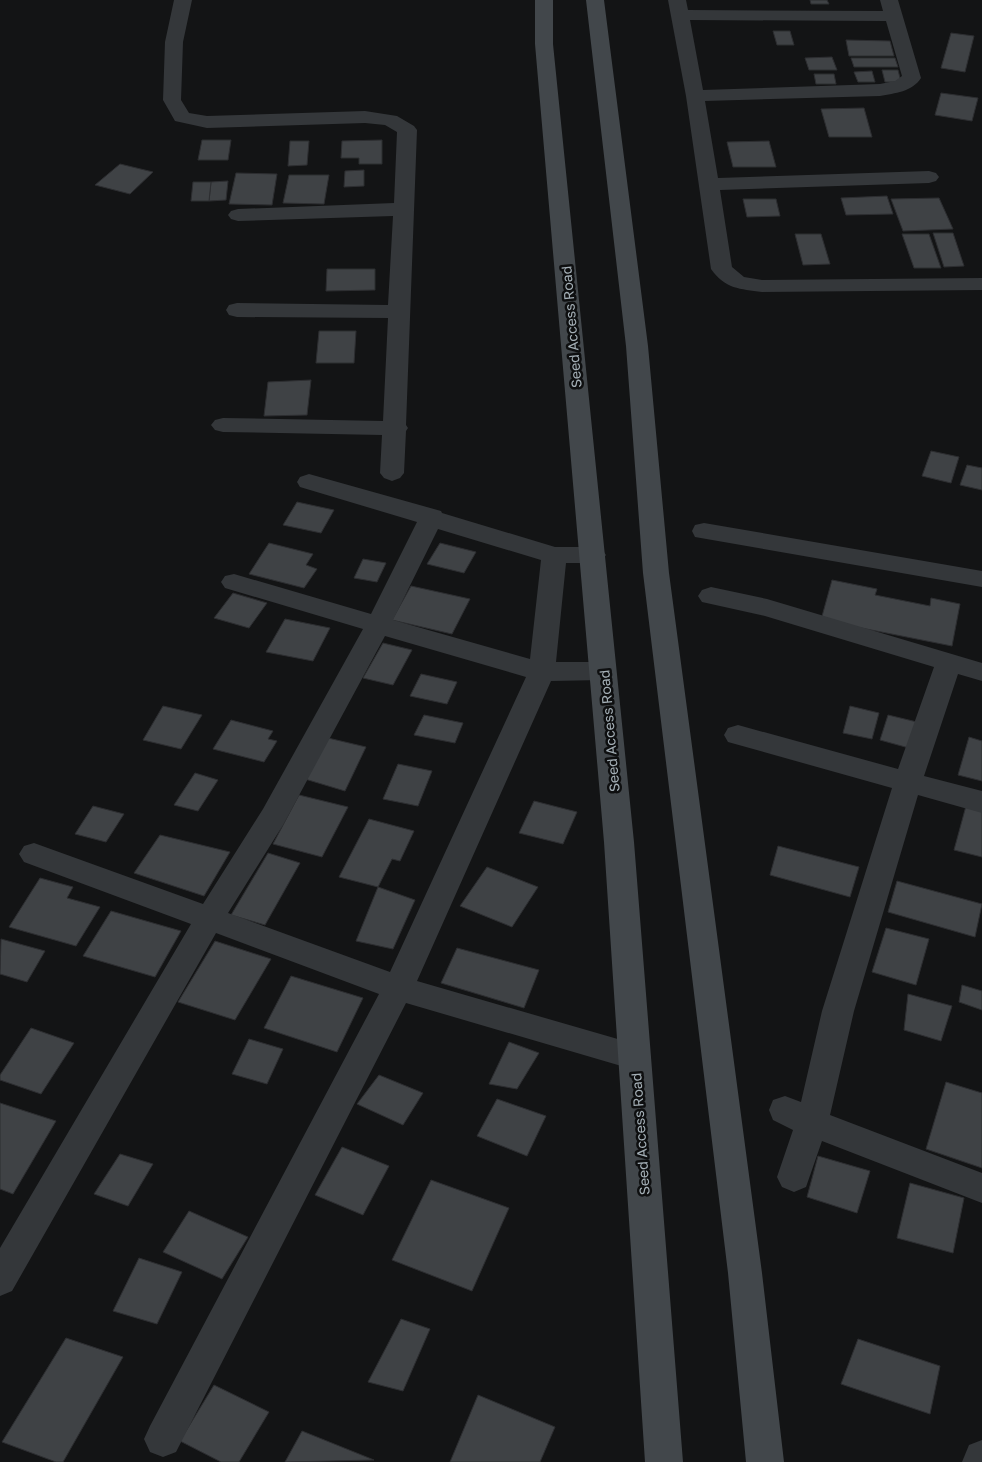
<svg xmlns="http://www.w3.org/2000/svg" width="982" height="1462" viewBox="0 0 982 1462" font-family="'Golos Text',sans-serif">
  <rect width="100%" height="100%" fill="#131415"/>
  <g fill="#3f4245" stroke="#2d2e31">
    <polygon points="810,0 827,0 829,4 811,4"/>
    <polygon points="773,31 790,31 794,45 777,45"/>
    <polygon points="951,33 974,36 965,72 941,68"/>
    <polygon points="846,40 890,41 894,56 849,56"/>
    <polygon points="832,57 837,70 809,70 805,58"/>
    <polygon points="851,58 895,58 898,67 854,67"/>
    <polygon points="882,70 898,70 901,82 885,82"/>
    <polygon points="872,71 875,82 858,82 854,72"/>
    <polygon points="814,74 834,74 836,84 816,84"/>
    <polygon points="941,93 978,98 972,121 935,115"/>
    <polygon points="864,108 872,137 829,137 821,109"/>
    <polygon points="202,140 231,140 228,160 198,160"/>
    <polygon points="382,140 382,164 359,164 359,158 341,158 342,141"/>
    <polygon points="290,141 309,141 307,165 288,166"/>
    <polygon points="769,141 776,167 733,167 727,142"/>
    <polygon points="120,164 153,172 130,194 95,185"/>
    <polygon points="364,170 364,186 344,187 345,171"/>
    <polygon points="236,173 277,174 272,205 229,204"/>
    <polygon points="289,175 329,175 324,204 283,203"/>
    <polygon points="228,181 226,200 209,201 211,182"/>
    <polygon points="193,182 211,182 209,201 191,201"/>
    <polygon points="887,196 893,214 846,215 841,198"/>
    <polygon points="939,198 953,229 903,231 891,199"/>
    <polygon points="743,199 776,199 780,216 747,217"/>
    <polygon points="933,233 953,233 964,266 944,267"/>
    <polygon points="795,234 821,234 830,264 803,265"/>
    <polygon points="902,234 929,234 941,268 914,268"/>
    <polygon points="327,269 375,269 375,290 326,291"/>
    <polygon points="319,331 356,331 354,363 316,363"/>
    <polygon points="311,380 307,415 264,416 268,382"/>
    <polygon points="931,451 959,457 951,483 922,476"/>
    <polygon points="967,465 982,468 982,490 960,485"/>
    <polygon points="297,502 334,510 321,533 283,525"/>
    <polygon points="269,543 313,554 306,565 317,569 304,588 249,574"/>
    <polygon points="440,543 476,552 464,573 427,564"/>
    <polygon points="363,559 386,563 377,582 354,578"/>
    <polygon points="832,580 877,589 875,595 930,606 931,598 960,604 952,646 821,620"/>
    <polygon points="411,586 470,599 452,634 392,620"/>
    <polygon points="233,593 267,603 249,628 214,618"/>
    <polygon points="285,619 330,628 313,661 266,652"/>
    <polygon points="383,643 412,650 393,685 363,678"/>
    <polygon points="421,674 457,682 447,704 410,696"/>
    <polygon points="163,706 202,715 181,749 143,740"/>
    <polygon points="850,706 879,713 872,739 843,733"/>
    <polygon points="424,715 463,723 455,743 414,735"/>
    <polygon points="888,715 917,722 909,748 880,740"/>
    <polygon points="231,720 273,731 268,739 277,741 264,762 213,749"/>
    <polygon points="969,737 982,741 982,781 958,775"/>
    <polygon points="328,738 366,747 345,791 305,779"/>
    <polygon points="398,764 432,771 418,806 383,799"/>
    <polygon points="195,773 218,780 198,811 174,805"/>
    <polygon points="299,795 348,807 322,857 273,844"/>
    <polygon points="534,801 577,812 563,844 519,833"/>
    <polygon points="93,806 124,814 106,842 75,834"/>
    <polygon points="966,806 982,811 982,857 954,850"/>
    <polygon points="369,819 414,831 400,861 392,859 378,887 339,877"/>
    <polygon points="160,835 230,852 204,896 134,873"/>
    <polygon points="778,846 859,867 850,897 770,875"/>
    <polygon points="268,853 300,863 265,925 231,915"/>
    <polygon points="487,867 538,887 512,927 460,906"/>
    <polygon points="40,878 73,887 67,898 100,907 76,946 9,927"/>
    <polygon points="897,881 982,904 975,937 888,912"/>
    <polygon points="378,887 415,900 393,949 356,941"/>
    <polygon points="111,911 181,931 155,977 83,956"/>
    <polygon points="886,928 929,939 916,985 872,972"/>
    <polygon points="1,939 45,951 27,982 0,974"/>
    <polygon points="215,941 271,959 235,1020 178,1002"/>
    <polygon points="457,948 539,970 524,1008 441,983"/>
    <polygon points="291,976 363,998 337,1052 264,1028"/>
    <polygon points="962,985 982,991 982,1010 959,1002"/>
    <polygon points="908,994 952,1006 941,1041 904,1030"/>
    <polygon points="31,1028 74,1043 41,1094 0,1080 0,1075"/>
    <polygon points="249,1039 283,1049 267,1084 232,1074"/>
    <polygon points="509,1042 539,1053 517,1089 489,1084"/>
    <polygon points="379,1075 423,1093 403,1125 357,1104"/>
    <polygon points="946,1082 982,1093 982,1168 926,1149"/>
    <polygon points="497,1099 546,1116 527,1156 477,1136"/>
    <polygon points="0,1103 56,1121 13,1194 0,1189"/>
    <polygon points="342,1147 389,1166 363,1215 315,1195"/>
    <polygon points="120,1154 153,1164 128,1206 94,1194"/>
    <polygon points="818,1156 870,1171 857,1213 807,1197"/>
    <polygon points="431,1180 509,1208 472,1291 392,1260"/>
    <polygon points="910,1183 964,1198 953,1253 897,1238"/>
    <polygon points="189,1211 248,1237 222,1279 163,1252"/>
    <polygon points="139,1258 182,1272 157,1324 113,1311"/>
    <polygon points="401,1319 430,1329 403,1391 368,1382"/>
    <polygon points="66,1338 123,1357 63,1462 56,1462 2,1442"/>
    <polygon points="858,1339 940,1366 930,1414 841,1384"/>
    <polygon points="214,1385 269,1412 239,1462 221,1462 180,1441"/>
    <polygon points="478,1395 555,1427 540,1462 450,1462"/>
    <polygon points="302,1431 374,1460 285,1462"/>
  </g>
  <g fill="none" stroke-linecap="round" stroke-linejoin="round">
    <g fill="#34373a" fill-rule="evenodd">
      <polygon points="174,0 192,0 183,42 181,100 189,113 207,116 365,111 397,116 414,126 417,130 406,425 408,428 406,431 404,473 400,478 392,481 384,478 380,473 382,435 223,432 215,430 211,425 215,420 223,418 383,421 388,318 237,317 229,315 226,310 229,305 237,303 388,305 393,216 238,221 231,219 228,215 231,211 238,209 394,203 397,132 385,125 365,123 207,128 175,121 163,100 165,42"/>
      <path d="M668 0H686L688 10 883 11 880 0H898L921 78C912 92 895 93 880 96L705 101 718 178 929 171 936 173 939 177 936 181 929 183 720 190 732 267 744 277 762 280 982 278V290L762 292C740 289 725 289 711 269L686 96ZM690 20 886 21 902 76 895 81 880 84 703 90Z"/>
      <path d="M309 474 441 511 442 513 555 547H593L602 549 606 555 602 561 593 563H566L556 662H603L612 664 616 671 612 678 603 680 551 681 417 981 635 1044 646 1048 651 1057 646 1066 635 1070 406 1003 176 1452 163 1457 150 1452 144 1439 150 1426 379 994 216 933 12 1291 0 1296V1248L191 924 24 862 19 854 24 846 34 843 203 904 263 809 363 629 225 588 221 582 225 576 234 574 371 614 417 522 300 487 297 482 300 477ZM438 529 541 560 530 659 393 620ZM385 636 526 677 390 972 228 913 283 825Z"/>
      <polygon points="704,523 982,571 982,587 695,537 692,531 695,525"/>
      <polygon points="711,587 767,599 982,663 982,681 958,674 924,776 982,791 982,813 918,795 854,1011 830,1115 982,1173 982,1203 822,1141 806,1187 794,1192 782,1187 777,1177 793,1130 773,1120 769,1110 773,1100 785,1096 801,1102 822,1011 892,788 728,742 724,735 728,728 738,725 898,769 934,667 765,616 702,602 698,596 702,590"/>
      <polygon points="982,1440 982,1462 962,1462 969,1445"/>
    </g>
    <g fill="#42474b" fill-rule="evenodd">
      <polygon points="535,0 553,0 553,44 634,842 683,1462 645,1462 604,842 535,44"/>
      <polygon points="586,0 604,0 648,346 669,573 762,1273 784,1462 746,1462 728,1273 643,573 626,346"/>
    </g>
  </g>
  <g text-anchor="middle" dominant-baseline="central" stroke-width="5" stroke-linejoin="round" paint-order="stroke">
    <g font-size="14" fill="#a4afb6" stroke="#0e0f10">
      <text transform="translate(571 327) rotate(-95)">Seed Access Road</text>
      <text transform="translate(609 731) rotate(-95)">Seed Access Road</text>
      <text transform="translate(640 1134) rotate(-94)">Seed Access Road</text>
    </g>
  </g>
</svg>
